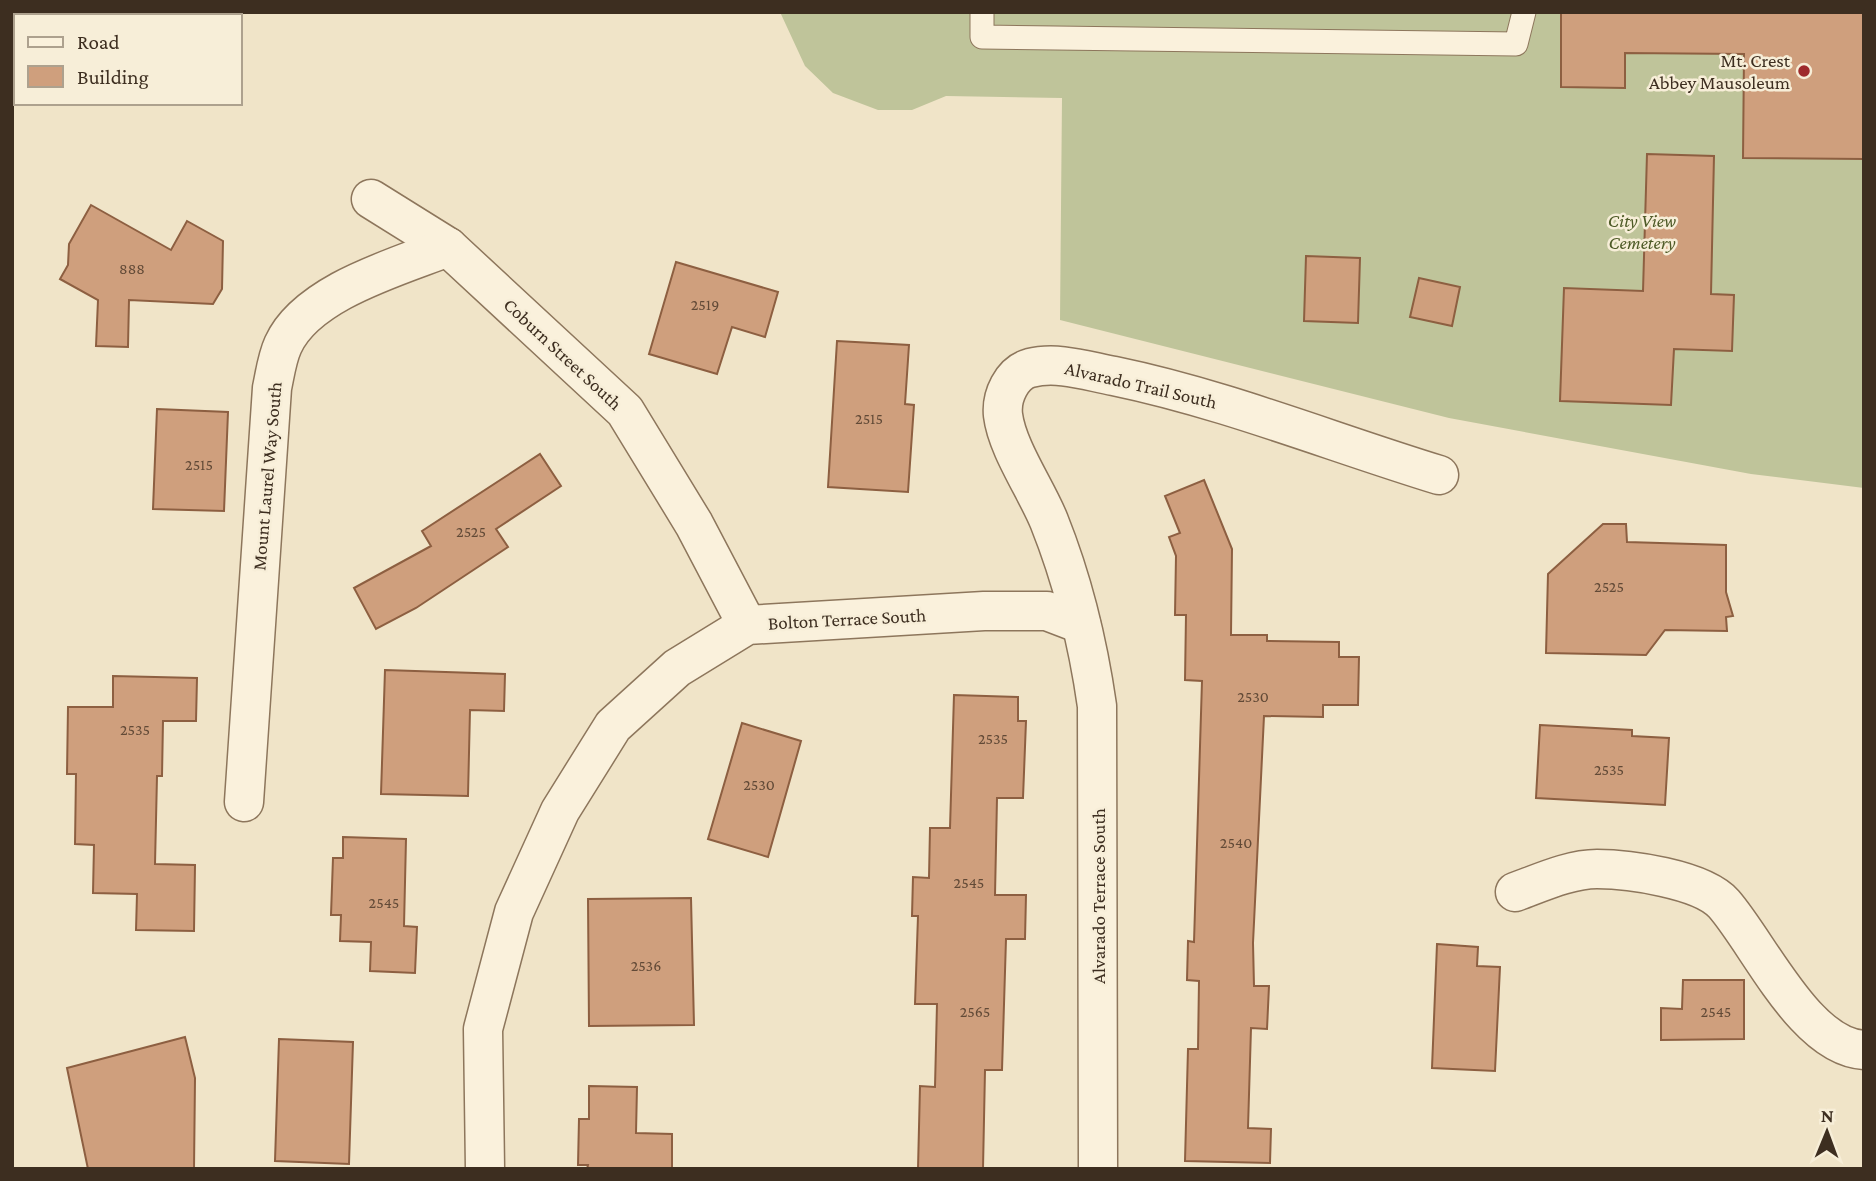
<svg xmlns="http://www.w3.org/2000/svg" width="1876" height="1181" viewBox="0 0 1876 1181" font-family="'Crimson Pro',serif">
  <rect width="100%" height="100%" fill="#f0e4c8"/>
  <polygon fill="#bfc49a" points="780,12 1864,12 1864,488 1751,474 1449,418 1060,320 1062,98 946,96 912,110 878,110 833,93 805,66"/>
  <g fill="#cf9f7d" stroke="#8d5f41" stroke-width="2">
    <polygon points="1561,12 1864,12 1864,159 1743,158 1744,54 1625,53 1625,88 1561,87"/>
    <polygon points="1647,154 1714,156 1711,294 1734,295 1732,351 1674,349 1671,405 1560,401 1564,288 1643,291"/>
    <polygon points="91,205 171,250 187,221 223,241 222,289 213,304 129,300 128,347 96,346 98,300 60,279 68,265 69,244"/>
    <polygon points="1306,256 1360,258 1358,323 1304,321"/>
    <polygon points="676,262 778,292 765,337 732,327 717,374 649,354"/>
    <polygon points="1419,278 1460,287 1452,326 1410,317"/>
    <polygon points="837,341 909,345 905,404 914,405 908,492 828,487"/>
    <polygon points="157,409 228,412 224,511 153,509"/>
    <polygon points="540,454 561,486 496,529 508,547 416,608 376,629 354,588 431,546 422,531"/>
    <polygon points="1204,480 1232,549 1231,635 1267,635 1267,641 1339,642 1339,657 1359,657 1358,705 1323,705 1323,717 1264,716 1253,943 1254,986 1269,986 1267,1029 1251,1028 1248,1128 1271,1129 1270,1163 1185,1161 1188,1049 1198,1049 1199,981 1187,980 1188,941 1194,942 1202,681 1185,680 1186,615 1175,615 1176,556 1169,537 1180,533 1165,496"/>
    <polygon points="1603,524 1626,524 1627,542 1726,545 1726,592 1733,616 1726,617 1727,631 1665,630 1646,655 1546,653 1548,574"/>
    <polygon points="385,670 505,674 504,711 470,710 468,796 381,794"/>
    <polygon points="113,676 197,678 196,721 163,721 162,776 157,776 155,864 195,865 194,931 136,930 137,894 93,893 94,845 75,844 76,774 67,774 68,707 113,707"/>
    <polygon points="954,695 1018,697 1018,721 1026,721 1023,798 997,798 995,895 1026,895 1025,939 1006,939 1002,1070 985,1070 983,1169 918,1169 920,1086 935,1087 937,1004 915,1004 918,916 912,916 913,877 929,878 930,828 950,828"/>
    <polygon points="742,723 801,741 768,857 708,839"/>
    <polygon points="1540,725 1632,730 1632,736 1669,738 1665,805 1536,798"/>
    <polygon points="343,837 406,839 404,926 417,927 415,973 370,971 371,942 340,941 341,915 331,915 333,858 343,858"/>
    <polygon points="691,898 694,1025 589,1026 588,899"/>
    <polygon points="1437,944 1478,947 1477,966 1500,967 1495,1071 1432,1068"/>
    <polygon points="1683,980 1744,980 1744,1039 1661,1040 1661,1008 1682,1009"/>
    <polygon points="185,1037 195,1078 194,1169 88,1169 67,1068"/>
    <polygon points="279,1039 353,1042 349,1164 275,1161"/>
    <polygon points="589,1086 637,1087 636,1133 672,1134 672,1168 587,1169 588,1165 578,1165 579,1119 589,1119"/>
  </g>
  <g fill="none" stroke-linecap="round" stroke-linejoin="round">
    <g stroke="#8d765c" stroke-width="25">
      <polyline id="lane" points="982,12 982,37 1516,44 1524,12"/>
    </g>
    <g stroke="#8d765c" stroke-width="41">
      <g id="street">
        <polyline points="371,199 448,247 625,411 694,524 747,625"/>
        <path d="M244 802 272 388C275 374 277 358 283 345 307 292 397 267 448 247"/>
        <path d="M1515 892C1540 883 1570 869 1597 869 1628 869 1702 879 1724 904 1759 944 1805 1047 1864 1050"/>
        <polyline points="485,1169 483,1029 514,912 560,811 613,726 677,668 747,625 984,611 1047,611 1081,624"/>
        <path d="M1098 1169 1097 706C1088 643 1073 581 1049 521 1036 489 1007 448 1003 415 1001 396 1012 373 1030 368 1058 361 1087 371 1114 376 1225 399 1331 442 1439 475"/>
      </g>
    </g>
    <use href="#lane" stroke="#faf1dc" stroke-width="23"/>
    <use href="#street" stroke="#faf1dc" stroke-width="38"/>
  </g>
  <circle fill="#9e2a2b" stroke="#f7eed8" stroke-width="2.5" cx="1804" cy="71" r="7"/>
  <g text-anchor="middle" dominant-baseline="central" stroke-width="5" stroke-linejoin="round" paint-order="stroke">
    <g font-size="16" fill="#624a37">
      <text x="132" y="268">888</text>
      <text x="705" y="304">2519</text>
      <text x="869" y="418">2515</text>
      <text x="199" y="464">2515</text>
      <text x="471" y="531">2525</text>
      <text x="1609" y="586">2525</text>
      <text x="1253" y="696">2530</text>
      <text x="135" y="729">2535</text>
      <text x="993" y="738">2535</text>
      <text x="1609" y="769">2535</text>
      <text x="759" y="784">2530</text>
      <text x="1236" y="842">2540</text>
      <text x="969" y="882">2545</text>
      <text x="384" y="902">2545</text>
      <text x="646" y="965">2536</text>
      <text x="975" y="1011">2565</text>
      <text x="1716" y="1011">2545</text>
    </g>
    <g font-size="19" fill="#3d2e20" stroke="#f7eed8" text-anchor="end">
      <text x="1790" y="60">Mt. Crest<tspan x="1790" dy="22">Abbey Mausoleum</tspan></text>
    </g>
    <g font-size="19" font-style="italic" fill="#4d5a26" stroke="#f7eed8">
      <text x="1642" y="220">City View<tspan x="1642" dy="22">Cemetery</tspan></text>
    </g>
    <g font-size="19" fill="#3d2e20" stroke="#f7eed8">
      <text transform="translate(563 354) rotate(43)">Coburn Street South</text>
      <text transform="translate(1141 385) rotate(13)">Alvarado Trail South</text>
      <text transform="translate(267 476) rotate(-85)">Mount Laurel Way South</text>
      <text transform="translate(847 619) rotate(-3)">Bolton Terrace South</text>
      <text transform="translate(1098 896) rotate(-90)">Alvarado Terrace South</text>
    </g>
  </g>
  <rect width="1876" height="1181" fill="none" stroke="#3d2e20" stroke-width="28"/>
  <rect x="14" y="14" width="228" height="91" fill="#f7eed8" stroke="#ada18e" stroke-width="2"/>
  <rect x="28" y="37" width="35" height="10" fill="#faf1dc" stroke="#ada18e" stroke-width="2"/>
  <text x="77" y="49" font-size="21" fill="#3d2e20">Road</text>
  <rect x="28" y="66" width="35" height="21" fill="#cf9f7d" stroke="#ada18e" stroke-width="2"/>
  <text x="77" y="84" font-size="21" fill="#3d2e20">Building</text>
  <g transform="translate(1827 1132) rotate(1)" stroke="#f7eed8" stroke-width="5" paint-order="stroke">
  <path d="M0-5L12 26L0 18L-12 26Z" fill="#3d2e20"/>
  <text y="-10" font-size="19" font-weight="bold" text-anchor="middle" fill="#3d2e20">N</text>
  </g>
</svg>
